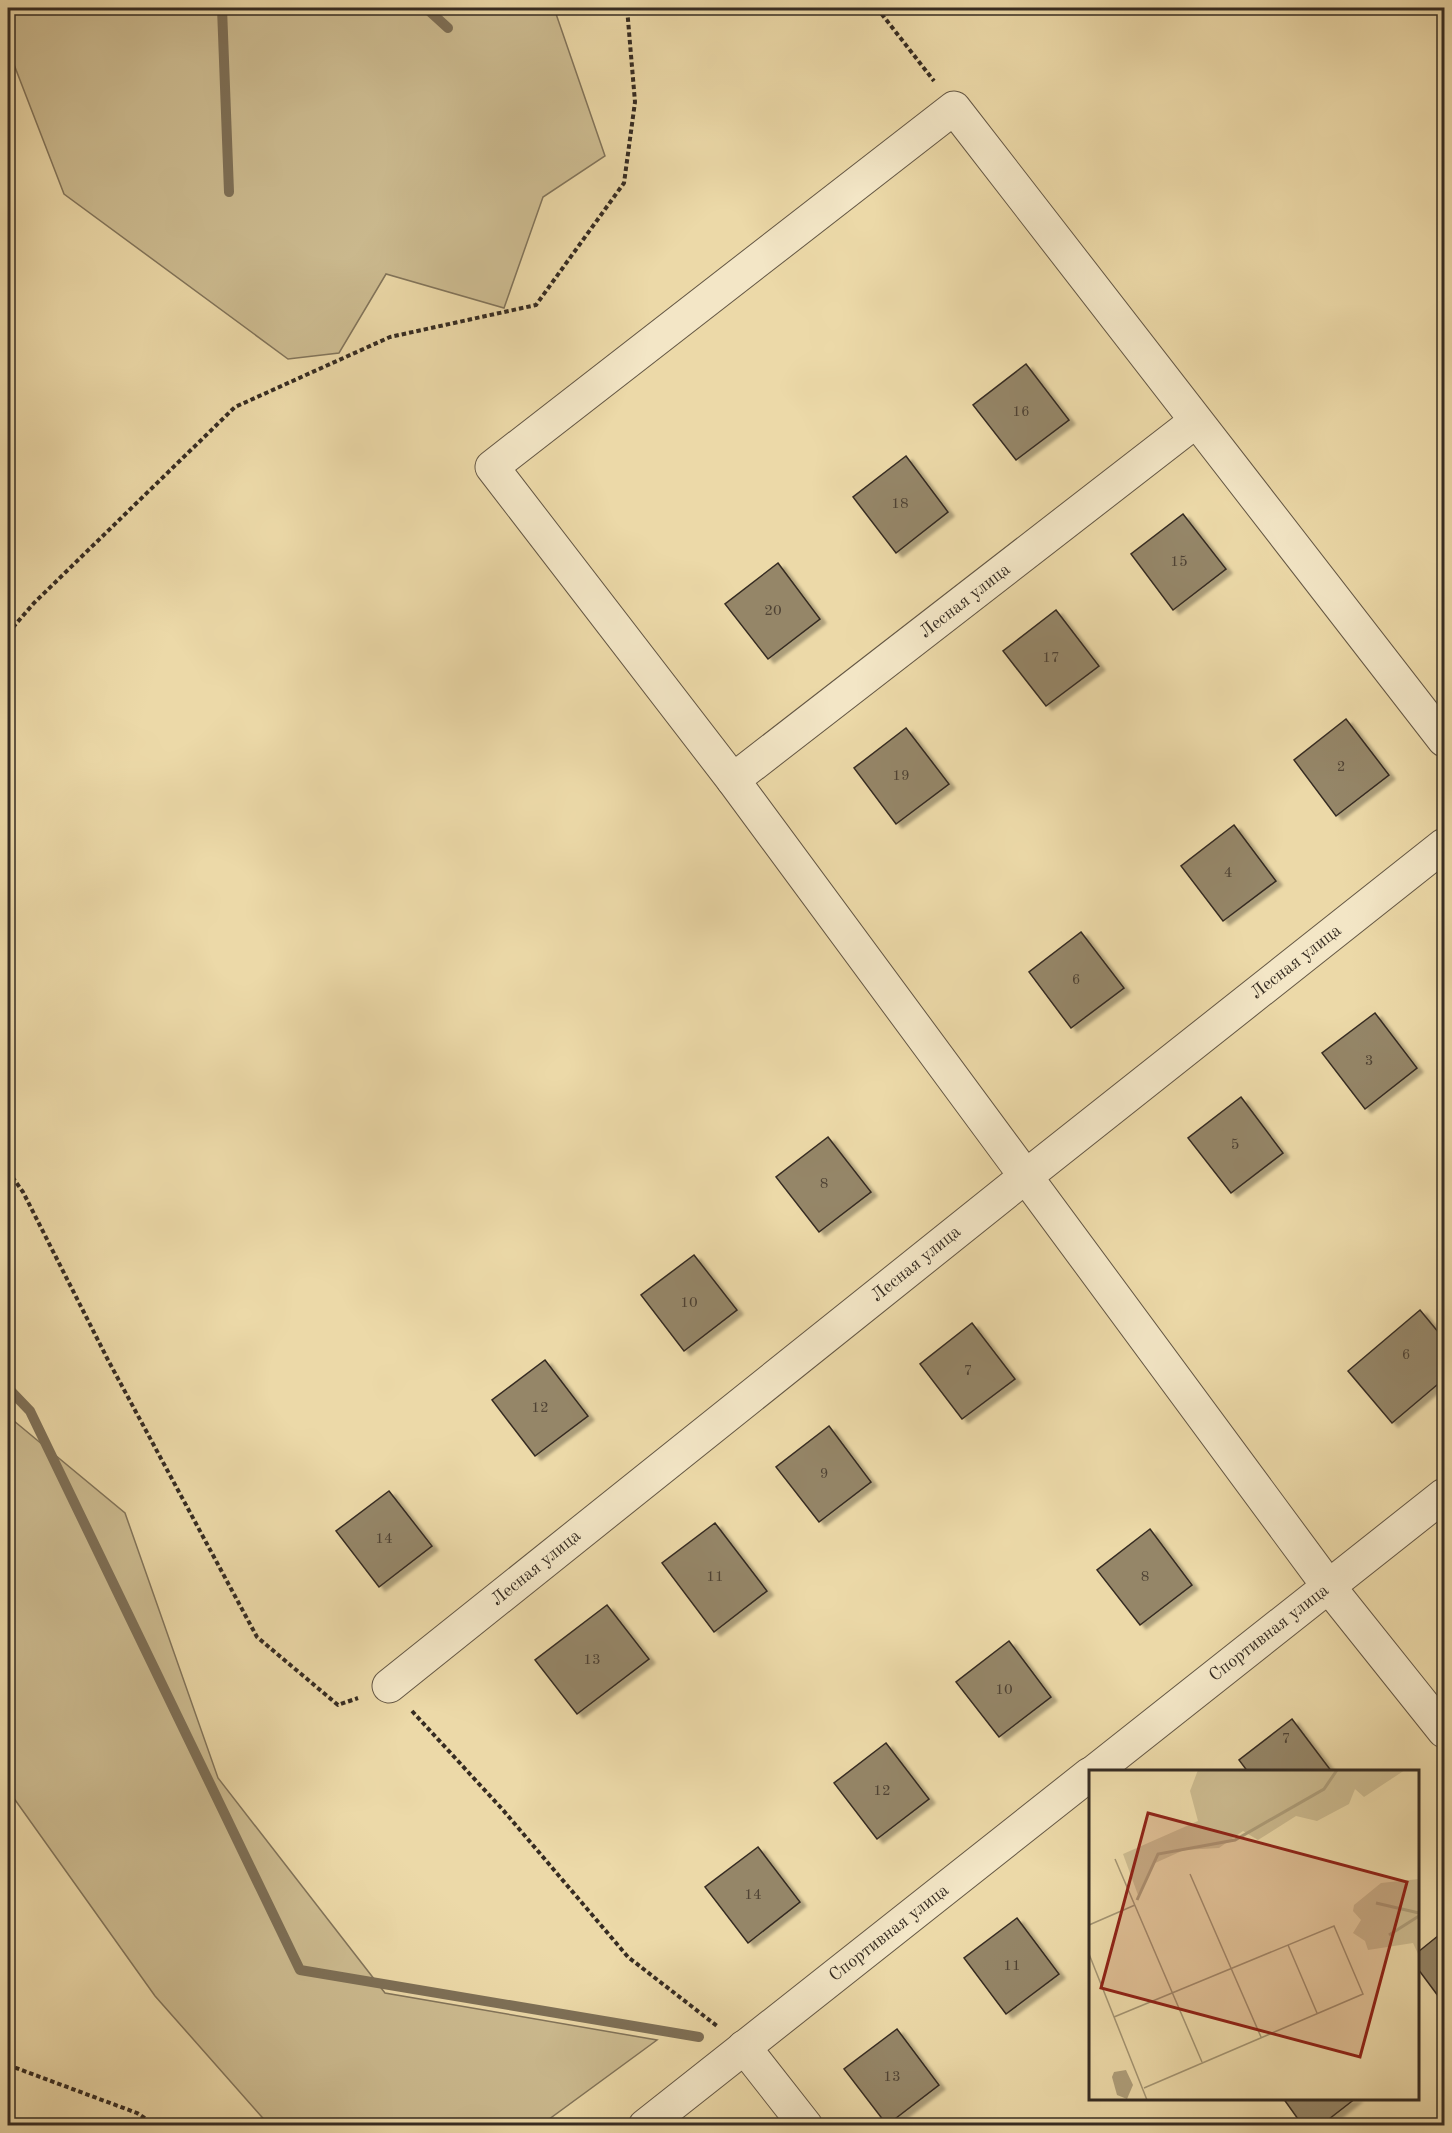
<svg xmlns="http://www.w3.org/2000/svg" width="1452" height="2133" viewBox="0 0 1452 2133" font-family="'Old Standard TT',serif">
  <defs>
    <filter id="shadow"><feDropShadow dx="6" dy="4" stdDeviation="1.5" flood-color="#0004"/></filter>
  </defs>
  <rect width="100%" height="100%" fill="#ecd9a8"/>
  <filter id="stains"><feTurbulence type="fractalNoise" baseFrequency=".00333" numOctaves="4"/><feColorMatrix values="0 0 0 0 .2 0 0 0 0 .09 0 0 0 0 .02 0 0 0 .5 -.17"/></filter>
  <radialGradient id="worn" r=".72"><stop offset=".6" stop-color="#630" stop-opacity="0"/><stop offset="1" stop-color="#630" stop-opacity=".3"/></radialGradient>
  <g fill="#cdbc91" stroke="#82745a" stroke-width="1.5">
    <polygon points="8,8 554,8 605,156 543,197 504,308 386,274 339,353 288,359 64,194 8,49"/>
    <polygon points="8,1416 125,1513 218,1778 385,1993 657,2040 541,2125 269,2125 155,1996 8,1790"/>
  </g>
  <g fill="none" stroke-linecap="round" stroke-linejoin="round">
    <g stroke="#7e7057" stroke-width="10">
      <polyline points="222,8 229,192"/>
      <polyline points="426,8 448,28"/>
      <polyline points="8,1388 30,1411 300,1970 699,2037"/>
    </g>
  </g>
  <g fill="#958668" stroke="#362c22" stroke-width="1.5" filter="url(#shadow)">
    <polygon points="1026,364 1069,420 1016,460 973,405"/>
    <polygon points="906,456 948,512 896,553 853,497"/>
    <polygon points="1183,514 1226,569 1173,610 1131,554"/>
    <polygon points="778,563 820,619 768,659 725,604"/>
    <polygon points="1056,610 1099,666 1046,706 1003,651"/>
    <polygon points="1346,719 1389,775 1336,816 1294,760"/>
    <polygon points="906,728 949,784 896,824 854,768"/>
    <polygon points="1234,825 1276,881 1223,921 1181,866"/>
    <polygon points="1081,932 1124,988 1071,1028 1029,972"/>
    <polygon points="1375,1013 1417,1068 1365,1109 1322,1053"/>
    <polygon points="1241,1097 1283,1153 1231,1193 1188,1138"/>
    <polygon points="828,1137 871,1192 819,1232 776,1177"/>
    <polygon points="694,1255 737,1310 684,1351 641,1295"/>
    <polygon points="1420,1310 1444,1339 1444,1379 1392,1423 1348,1371"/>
    <polygon points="972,1323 1015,1379 962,1419 920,1364"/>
    <polygon points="545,1360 588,1416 535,1456 492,1400"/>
    <polygon points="829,1426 871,1482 819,1522 776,1467"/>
    <polygon points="389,1491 432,1546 379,1587 336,1531"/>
    <polygon points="715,1523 767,1591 714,1632 662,1563"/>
    <polygon points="1150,1529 1192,1585 1140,1625 1097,1570"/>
    <polygon points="607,1605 649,1659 577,1714 535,1660"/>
    <polygon points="1009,1641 1051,1697 999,1737 956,1682"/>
    <polygon points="1292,1719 1332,1772 1248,1772 1239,1760"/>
    <polygon points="886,1743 929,1799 877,1839 834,1783"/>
    <polygon points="758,1847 800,1902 748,1943 705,1887"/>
    <polygon points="1017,1918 1059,1974 1006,2014 964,1958"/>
    <polygon points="1444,1931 1444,2004 1418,1969 1418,1952"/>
    <polygon points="897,2029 939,2085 887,2125 844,2069"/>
    <polygon points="1283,2098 1356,2098 1320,2126 1303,2126"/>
  </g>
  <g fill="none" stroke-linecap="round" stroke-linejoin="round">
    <g stroke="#645744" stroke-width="35">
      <g id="minor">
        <polyline points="1444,740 954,108 492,467 733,780 1329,1587 1444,1731"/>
        <polyline points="733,780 1196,421"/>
        <polyline points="389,1686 1025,1177 1444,845"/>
        <polyline points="1094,1772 1444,1495"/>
        <polyline points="744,2047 806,2126"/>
        <polyline points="645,2126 1090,1774"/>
      </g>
    </g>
    <g stroke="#362c22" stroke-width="4" stroke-dasharray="4.5 3" stroke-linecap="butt">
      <polyline points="877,8 934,81"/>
      <polyline points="8,633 34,603 235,407 390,337 536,305 624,183 635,102 627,8"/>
      <polyline points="8,1171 23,1192 108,1360 257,1637 338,1705 358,1698"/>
      <polyline points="412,1711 503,1810 628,1957 717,2026"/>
      <polyline points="8,2065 137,2113 157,2126"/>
    </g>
    <use href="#minor" stroke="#f3e6c6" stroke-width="33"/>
  </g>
  <g text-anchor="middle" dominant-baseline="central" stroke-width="4.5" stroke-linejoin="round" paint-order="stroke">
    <g font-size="15" fill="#4e4234">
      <text x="1021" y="412">16</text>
      <text x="900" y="504">18</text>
      <text x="1179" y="562">15</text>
      <text x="773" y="611">20</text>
      <text x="1051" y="658">17</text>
      <text x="1341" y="767">2</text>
      <text x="901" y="776">19</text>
      <text x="1228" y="873">4</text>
      <text x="1076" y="980">6</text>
      <text x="1369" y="1061">3</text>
      <text x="1235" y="1145">5</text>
      <text x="824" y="1184">8</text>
      <text x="689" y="1303">10</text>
      <text x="1406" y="1355">6</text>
      <text x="968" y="1371">7</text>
      <text x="540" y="1408">12</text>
      <text x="824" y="1474">9</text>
      <text x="384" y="1539">14</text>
      <text x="715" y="1577">11</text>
      <text x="1145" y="1577">8</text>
      <text x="592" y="1660">13</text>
      <text x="1004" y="1690">10</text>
      <text x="1286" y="1739">7</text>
      <text x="882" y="1791">12</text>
      <text x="753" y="1895">14</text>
      <text x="1012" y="1966">11</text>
      <text x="892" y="2077">13</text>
    </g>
    <g font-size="18" fill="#362c22" stroke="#f3e6c6">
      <text transform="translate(965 601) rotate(-38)">Лесная улица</text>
      <text transform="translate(1296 962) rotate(-38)">Лесная улица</text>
      <text transform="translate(916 1264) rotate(-39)">Лесная улица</text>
      <text transform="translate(536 1568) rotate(-39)">Лесная улица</text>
      <text transform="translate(1269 1633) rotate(-38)">Спортивная улица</text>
      <text transform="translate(889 1933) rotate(-38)">Спортивная улица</text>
    </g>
  </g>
  <g transform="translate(1089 1770)">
    <rect width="330" height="330" fill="#ecd9a8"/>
    <path d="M109 0H316L275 27 266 19 260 34 228 51 207 46 169 70 154 61 130 78 95 80 64 94 49 125 34 84 109 51 101 21ZM330 109V186L324 173 279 180 276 171 264 163 272 150 264 141 265 135 292 113Z" fill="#cdbc91"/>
    <path d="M37 300 44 315 38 329 28 325 23 307 25 302Z" fill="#ae9e7a"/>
    <path fill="none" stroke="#ae9e7a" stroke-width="3" d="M48 130 69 84 146 70 235 19 248 0M287 133 330 143M300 165 330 146"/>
    <path fill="none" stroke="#a39472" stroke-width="1.5" d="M26 89 113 292M101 104 172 267M0 155 46 135M199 175 228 243M0 184 58 330M25 247 245 156 274 224 55 318"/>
    <path fill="#8f2418" fill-opacity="0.15" stroke="#8f2418" stroke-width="3" d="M59 43 318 112 271 287 12 218Z"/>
    <rect width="330" height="330" fill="none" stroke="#362c22" stroke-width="3"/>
  </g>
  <rect width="1452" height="2133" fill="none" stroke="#ecd9a8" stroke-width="30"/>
  <rect x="9" y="9" width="1434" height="2115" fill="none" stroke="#362c22" stroke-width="3"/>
  <rect x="15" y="15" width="1422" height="2103" fill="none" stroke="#362c22" stroke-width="1.5"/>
  <rect width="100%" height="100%" filter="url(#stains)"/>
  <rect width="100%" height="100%" fill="url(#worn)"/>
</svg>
